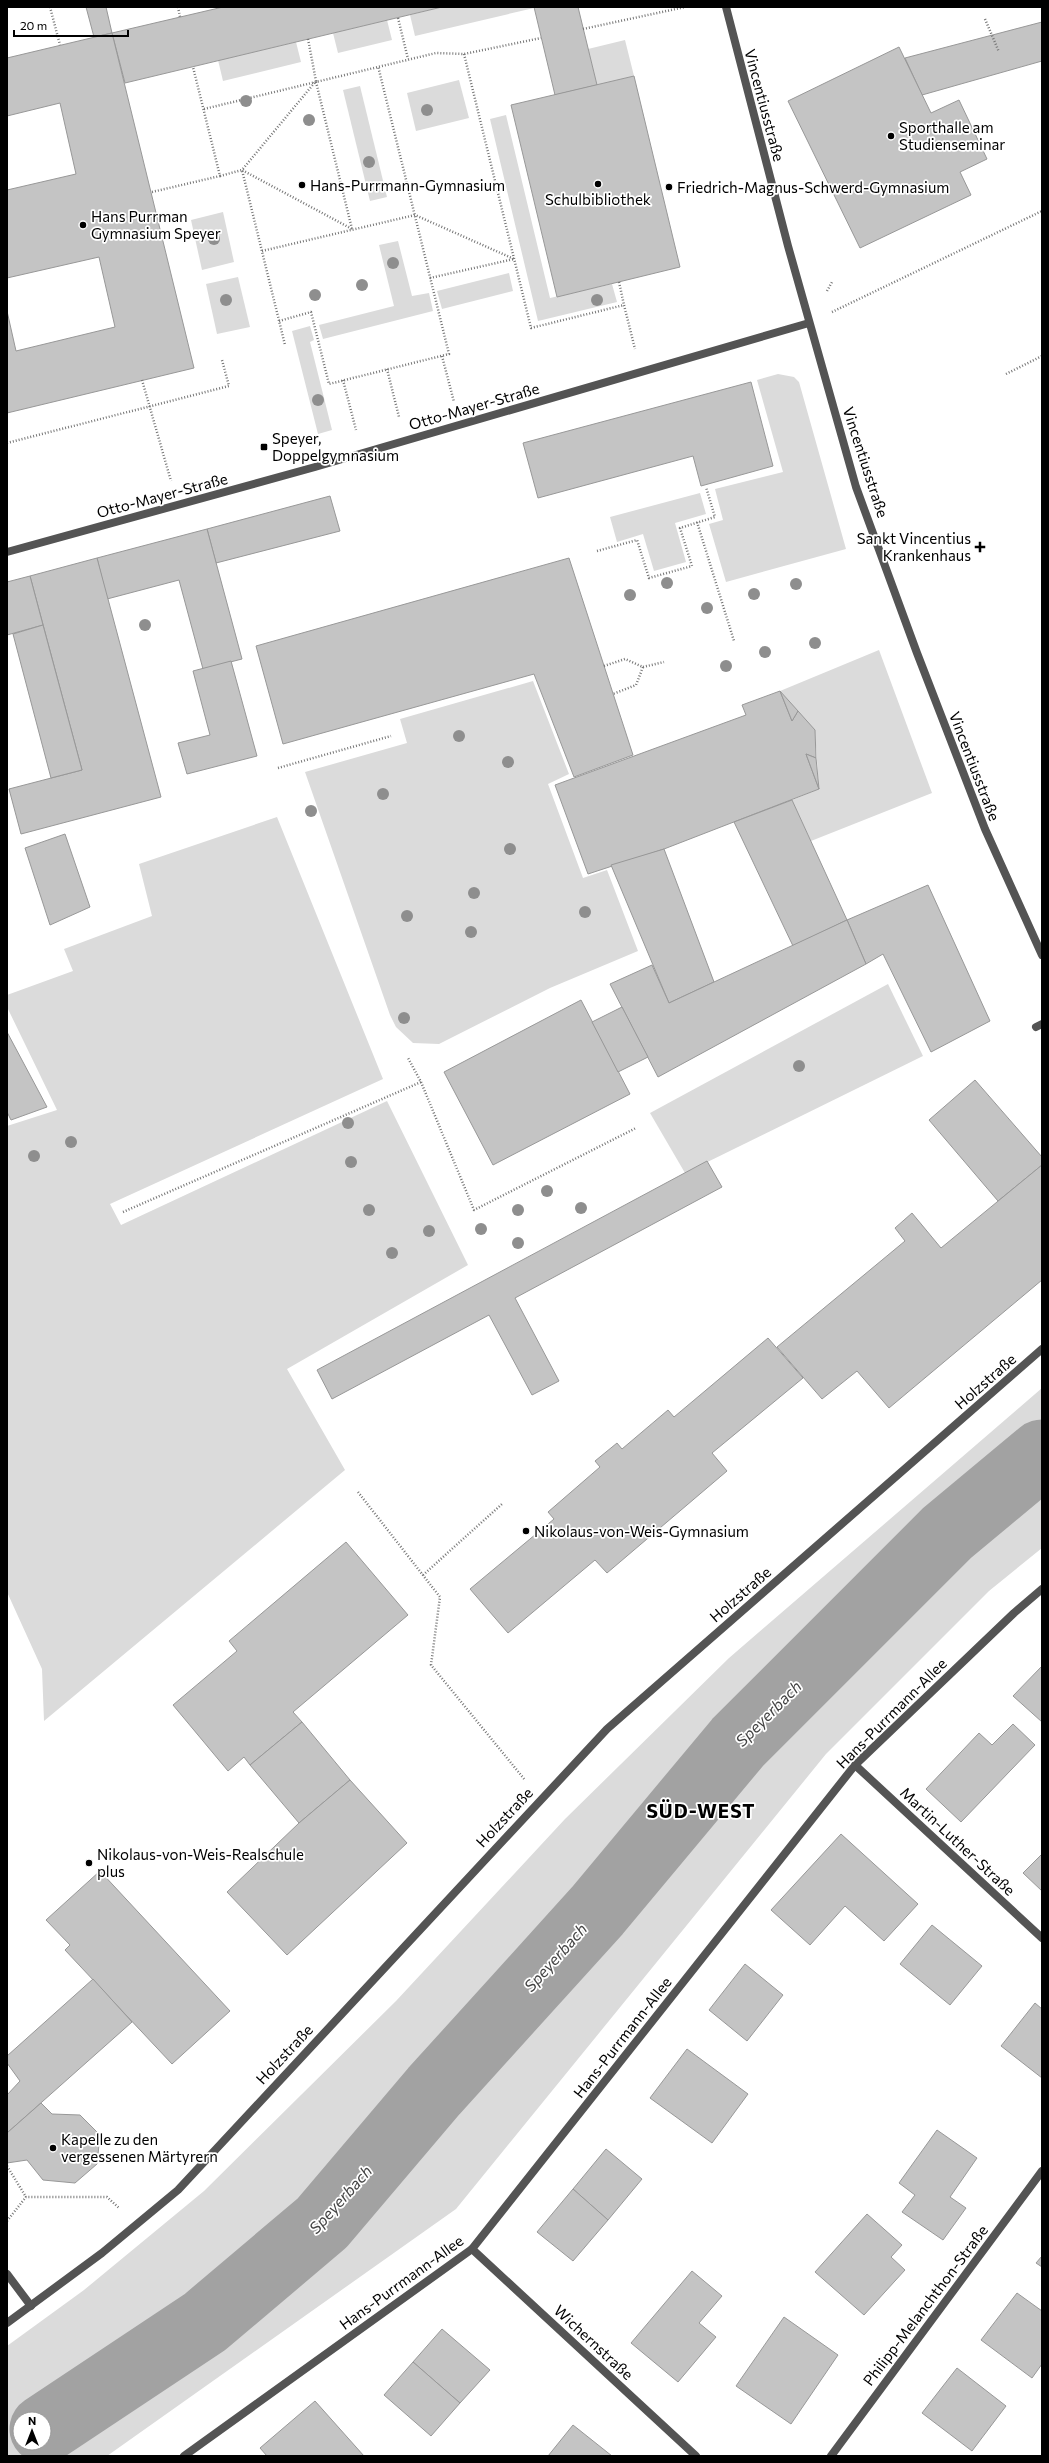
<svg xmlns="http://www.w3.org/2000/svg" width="1049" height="2463" viewBox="0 0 1049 2463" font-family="Commissioner,sans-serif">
  <rect width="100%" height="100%" fill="#fff"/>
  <g fill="#dbdbdb" fill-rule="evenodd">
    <polygon points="442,7 534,7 534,8 415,36 410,15"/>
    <polygon points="387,20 392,40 338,53 333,33"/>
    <polygon points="625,40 634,76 597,85 588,49"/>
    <polygon points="296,42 301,62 223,81 218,60"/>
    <polygon points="459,80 469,118 416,131 407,93"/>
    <polygon points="360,86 387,197 370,201 343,90"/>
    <polygon points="506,115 550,298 612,284 617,302 538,321 490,119"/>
    <polygon points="223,212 234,262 202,270 191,220"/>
    <polygon points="398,241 412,296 429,293 433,311 323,339 319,325 394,306 379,245"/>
    <polygon points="509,273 513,291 442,309 437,291"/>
    <polygon points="238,277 250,327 217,334 206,284"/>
    <polygon points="310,326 314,340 310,342 332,430 318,434 292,331"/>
    <polygon points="778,374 794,377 799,382 846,549 726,582 709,524 723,520 715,489 783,472 757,380"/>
    <polygon points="700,493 706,514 675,523 686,562 654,571 643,534 617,542 610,517"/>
    <polygon points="879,650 932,793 811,841 792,800 819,789 815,731 780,691"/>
    <polygon points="533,681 569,774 548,784 583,878 607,870 638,951 550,988 439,1044 413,1043 396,1027 390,1015 305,772 407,743 400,719"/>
    <polygon points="277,817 383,1079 110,1204 121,1225 387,1101 468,1265 287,1369 345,1470 44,1721 42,1669 7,1592 7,1126 57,1110 7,1007 7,995 73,971 64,949 152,916 139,864"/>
    <polygon points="888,984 923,1056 685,1173 650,1113"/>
    <path d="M1042 1388V1548L989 1591 826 1754 456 2209 107 2456H7V2346L84 2290 204 2191 396 2001 565 1819 729 1658ZM20 2419H44V2443H20Z"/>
  </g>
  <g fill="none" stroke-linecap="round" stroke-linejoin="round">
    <polyline stroke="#a2a2a2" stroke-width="69" points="44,2429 205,2322 322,2223 434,2091 597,1911 738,1742 947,1533 1042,1454"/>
  </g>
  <g fill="#c4c4c4" stroke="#989898">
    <polygon points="86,7 106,7 112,33 94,37"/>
    <polygon points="223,7 442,7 125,83 112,33"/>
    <polygon points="578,7 597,85 555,95 534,7"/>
    <polygon points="1042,22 1042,61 922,95 905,58"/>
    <polygon points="112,33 194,368 7,413 7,311 16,351 115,327 99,257 7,278 7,190 76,174 60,103 7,116 7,58"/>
    <polygon points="899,47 931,113 959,100 987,159 960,172 971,195 860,248 788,101"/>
    <polygon points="634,76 680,267 557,297 511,105"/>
    <polygon points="751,382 773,466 701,486 693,456 538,498 523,443"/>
    <polygon points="330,496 340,531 216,563 207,529"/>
    <polygon points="207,529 242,659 203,669 179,580 107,599 97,558"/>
    <polygon points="97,558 161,797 21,834 9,789 82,770 30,576"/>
    <polygon points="569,558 633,755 574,777 534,674 283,744 256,646"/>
    <polygon points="30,576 43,625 7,635 7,582"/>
    <polygon points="43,625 82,770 51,778 13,634"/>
    <polygon points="231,661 257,756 187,774 178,743 210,735 193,671"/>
    <polygon points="780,691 792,721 798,711 815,730 816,758 806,754 819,789 664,849 588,874 555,785 746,715 742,705"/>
    <polygon points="780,691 798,711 792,721"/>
    <polygon points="806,754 816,758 819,789"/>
    <polygon points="792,800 847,920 793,946 734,822"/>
    <polygon points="65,834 90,907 50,925 25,848"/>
    <polygon points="664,849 714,982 669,1003 611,865"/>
    <polygon points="928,885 990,1021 931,1052 883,954 866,964 847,920"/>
    <polygon points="847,920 866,964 658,1077 610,984 652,965 669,1003"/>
    <polygon points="581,1000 630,1094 493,1165 444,1072"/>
    <polygon points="622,1007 648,1057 618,1072 592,1022"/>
    <polygon points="7,1032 47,1107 11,1120 7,1112"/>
    <polygon points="975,1080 1042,1157 1042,1165 998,1201 929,1120"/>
    <polygon points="707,1161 722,1187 515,1298 559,1381 532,1395 489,1315 332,1399 317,1370"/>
    <polygon points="1042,1165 1042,1280 889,1408 857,1371 822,1399 777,1347 905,1241 895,1228 912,1213 941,1248"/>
    <polygon points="768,1338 803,1378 712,1453 727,1471 607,1573 595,1560 508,1633 470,1589 554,1519 548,1512 600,1467 595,1461 617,1443 622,1449 668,1410 674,1417"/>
    <polygon points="346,1542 408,1615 293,1712 302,1722 250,1765 244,1757 228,1771 173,1705 237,1651 229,1641"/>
    <polygon points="1042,1666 1042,1722 1013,1696"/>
    <polygon points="302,1722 350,1780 299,1823 250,1765"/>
    <polygon points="1013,1724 1035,1745 961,1822 926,1789 979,1733 992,1745"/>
    <polygon points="350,1780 407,1843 287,1955 227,1892 299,1823"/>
    <polygon points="841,1834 918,1904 884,1941 845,1906 810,1945 771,1910"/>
    <polygon points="1042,1854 1042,1891 1023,1873"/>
    <polygon points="100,1871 230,2011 172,2064 65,1950 70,1945 46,1920"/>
    <polygon points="932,1925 982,1966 950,2005 900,1964"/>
    <polygon points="745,1964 783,1995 747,2041 709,2010"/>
    <polygon points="93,1979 132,2022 7,2133 7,2095 20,2081 7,2063 7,2056"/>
    <polygon points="1035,2003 1042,2009 1042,2078 1001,2046"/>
    <polygon points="687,2049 748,2094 712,2143 650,2098"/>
    <polygon points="41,2103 52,2114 80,2115 100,2135 97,2164 75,2183 43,2180 27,2160 7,2163 7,2133"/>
    <polygon points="937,2130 977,2158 950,2197 966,2208 943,2240 902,2212 915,2195 899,2183"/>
    <polygon points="606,2149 642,2179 608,2220 573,2189"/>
    <polygon points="573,2189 608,2220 573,2261 537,2232"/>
    <polygon points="867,2214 902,2245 891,2257 905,2270 864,2315 815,2272"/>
    <polygon points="1042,2256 1042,2267 1036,2263"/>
    <polygon points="692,2271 722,2296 699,2323 716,2337 678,2382 631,2343"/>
    <polygon points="1017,2293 1042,2311 1042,2364 1032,2378 981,2340"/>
    <polygon points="784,2317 838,2355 791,2424 736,2386"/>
    <polygon points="442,2329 490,2370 460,2403 413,2362"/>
    <polygon points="413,2362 460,2403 431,2436 384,2395"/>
    <polygon points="957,2368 1006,2406 972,2451 922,2413"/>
    <polygon points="315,2401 364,2456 267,2456 260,2448"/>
    <polygon points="573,2425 612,2456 548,2456"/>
  </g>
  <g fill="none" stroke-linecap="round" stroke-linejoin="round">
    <g stroke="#767676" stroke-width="2.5" stroke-dasharray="1 2" stroke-linecap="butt">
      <polyline points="50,7 60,45"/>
      <polyline points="178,7 180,17"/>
      <polyline points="398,18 408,59"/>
      <polyline points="985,19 999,52"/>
      <polyline points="583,29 685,7"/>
      <polyline points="308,39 316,81 242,170 352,229"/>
      <polyline points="464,54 531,328 624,305 635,349"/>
      <polyline points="316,82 352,229"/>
      <polyline points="204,109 436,53 464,54 541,38"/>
      <polyline points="220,176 242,170 285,345"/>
      <polyline points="152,192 220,176 193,67"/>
      <polyline points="262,251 415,215 514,259"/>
      <polyline points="430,278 514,259"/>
      <polyline points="619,282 624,305"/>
      <polyline points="827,291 832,282"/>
      <polyline points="832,312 1042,211"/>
      <polyline points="279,321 311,312 329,384 449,354 378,66"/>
      <polyline points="442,356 454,402"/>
      <polyline points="387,369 399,417"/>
      <polyline points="1006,374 1042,356"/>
      <polyline points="142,380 171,481"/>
      <polyline points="343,380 356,430"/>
      <polyline points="7,443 229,386 222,360"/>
      <polyline points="697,522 734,641"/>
      <polyline points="597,551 637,540 649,578 692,566 680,528 715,517 706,487"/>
      <polyline points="604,666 625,659 643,667 636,685 613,694"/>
      <polyline points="643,667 664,662"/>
      <polyline points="278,768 391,736"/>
      <polyline points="421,1082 474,1210 636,1128"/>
      <polyline points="123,1212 421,1082 408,1058"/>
      <polyline points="358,1492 440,1597 431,1665 525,1780"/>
      <polyline points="423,1575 502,1504"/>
      <polyline points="7,2166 26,2197"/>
      <polyline points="7,2221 26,2197 107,2197 119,2208"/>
    </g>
    <g stroke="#545454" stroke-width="8">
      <polyline points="1036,1027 1042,1024"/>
      <polyline points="7,2274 31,2306"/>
    </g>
    <g stroke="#545454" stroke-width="8">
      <polyline points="726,7 788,246 856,487 917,653 985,829 1042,955"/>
      <polyline points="7,552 315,467 809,323"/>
      <polyline points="855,1765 1042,1938"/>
      <polyline points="472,2249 696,2456"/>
      <polyline points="7,2323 102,2253 178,2190 607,1729 1042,1349"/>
      <polyline points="184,2456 472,2249 855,1765 1014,1613 1042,1589"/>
      <polyline points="831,2456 1042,2171"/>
    </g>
  </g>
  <g fill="#8e8e8e">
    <circle cx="246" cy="101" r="6"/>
    <circle cx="427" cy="110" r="6"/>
    <circle cx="309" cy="120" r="6"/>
    <circle cx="369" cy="162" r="6"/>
    <circle cx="214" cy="239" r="6"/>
    <circle cx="393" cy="263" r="6"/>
    <circle cx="362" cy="285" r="6"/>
    <circle cx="315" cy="295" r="6"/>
    <circle cx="226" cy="300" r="6"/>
    <circle cx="597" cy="300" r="6"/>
    <circle cx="318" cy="400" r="6"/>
    <circle cx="667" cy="583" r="6"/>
    <circle cx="796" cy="584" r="6"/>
    <circle cx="754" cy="594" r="6"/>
    <circle cx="630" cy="595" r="6"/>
    <circle cx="707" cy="608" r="6"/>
    <circle cx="145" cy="625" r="6"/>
    <circle cx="815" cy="643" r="6"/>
    <circle cx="765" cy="652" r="6"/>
    <circle cx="726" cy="666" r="6"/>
    <circle cx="459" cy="736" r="6"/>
    <circle cx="508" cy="762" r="6"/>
    <circle cx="383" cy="794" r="6"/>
    <circle cx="311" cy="811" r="6"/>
    <circle cx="510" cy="849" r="6"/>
    <circle cx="474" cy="893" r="6"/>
    <circle cx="585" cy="912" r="6"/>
    <circle cx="407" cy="916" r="6"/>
    <circle cx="471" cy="932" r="6"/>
    <circle cx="404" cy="1018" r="6"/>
    <circle cx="799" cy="1066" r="6"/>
    <circle cx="348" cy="1123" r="6"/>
    <circle cx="71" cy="1142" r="6"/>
    <circle cx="34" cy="1156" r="6"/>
    <circle cx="351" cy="1162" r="6"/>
    <circle cx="547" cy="1191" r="6"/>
    <circle cx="581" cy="1208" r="6"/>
    <circle cx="369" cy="1210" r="6"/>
    <circle cx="518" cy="1210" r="6"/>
    <circle cx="481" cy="1229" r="6"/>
    <circle cx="429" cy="1231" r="6"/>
    <circle cx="518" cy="1243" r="6"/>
    <circle cx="392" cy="1253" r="6"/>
  </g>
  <g fill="#000" stroke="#fff" stroke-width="1.5">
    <circle cx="891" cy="136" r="4"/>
    <circle cx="598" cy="184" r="4"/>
    <circle cx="302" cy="185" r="4"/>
    <circle cx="669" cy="187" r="4"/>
    <circle cx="83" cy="225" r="4"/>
    <rect x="260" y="443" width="8" height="8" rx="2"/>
    <path d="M978 541h4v4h4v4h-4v4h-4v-4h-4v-4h4z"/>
    <circle cx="526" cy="1531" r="4"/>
    <circle cx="89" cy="1863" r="4"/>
    <circle cx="53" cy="2148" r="4"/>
  </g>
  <g text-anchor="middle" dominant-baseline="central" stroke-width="3.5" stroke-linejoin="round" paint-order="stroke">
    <g font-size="15" fill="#000" stroke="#fff">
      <text transform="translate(765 105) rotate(75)">Vincentiusstraße</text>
      <text transform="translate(474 406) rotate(-16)">Otto-Mayer-Straße</text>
      <text transform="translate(866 462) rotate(72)">Vincentiusstraße</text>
      <text transform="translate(162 495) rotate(-15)">Otto-Mayer-Straße</text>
      <text transform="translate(975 766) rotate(69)">Vincentiusstraße</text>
      <text transform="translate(985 1381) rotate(-41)">Holzstraße</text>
      <text transform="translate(740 1594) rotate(-41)">Holzstraße</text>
      <text transform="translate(891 1713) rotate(-45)">Hans-Purrmann-Allee</text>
      <text transform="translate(504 1817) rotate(-47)">Holzstraße</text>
      <text transform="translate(958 1841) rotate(43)">Martin-Luther-Straße</text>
      <text transform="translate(622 2037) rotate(-52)">Hans-Purrmann-Allee</text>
      <text transform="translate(284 2054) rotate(-47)">Holzstraße</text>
      <text transform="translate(401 2282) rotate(-36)">Hans-Purrmann-Allee</text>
      <text transform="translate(925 2305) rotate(-53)">Philipp-Melanchthon-Straße</text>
      <text transform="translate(594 2342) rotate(43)">Wichernstraße</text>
    </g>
    <g font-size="15" fill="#000" stroke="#fff" text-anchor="start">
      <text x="899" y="127">Sporthalle am<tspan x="899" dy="17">Studienseminar</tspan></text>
      <text x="310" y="185">Hans-Purrmann-Gymnasium</text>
      <text x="677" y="187">Friedrich-Magnus-Schwerd-Gymnasium</text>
      <text x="598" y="199" text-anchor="middle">Schulbibliothek</text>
      <text x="91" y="216">Hans Purrman<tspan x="91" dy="17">Gymnasium Speyer</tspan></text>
      <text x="272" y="438">Speyer,<tspan x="272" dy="17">Doppelgymnasium</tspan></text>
      <text x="971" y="538" text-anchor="end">Sankt Vincentius<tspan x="971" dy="17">Krankenhaus</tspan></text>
      <text x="534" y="1531">Nikolaus-von-Weis-Gymnasium</text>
      <text x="97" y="1854">Nikolaus-von-Weis-Realschule<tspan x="97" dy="17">plus</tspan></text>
      <text x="61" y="2139">Kapelle zu den<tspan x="61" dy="17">vergessenen Märtyrern</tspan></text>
    </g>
    <g font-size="16" font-style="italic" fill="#434343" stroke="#fff">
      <text transform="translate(768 1713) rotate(-45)">Speyerbach</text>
      <text transform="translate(555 1957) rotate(-48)">Speyerbach</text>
      <text transform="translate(340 2199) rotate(-48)">Speyerbach</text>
    </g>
    <g font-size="19" font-weight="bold" letter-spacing="1" fill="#000" stroke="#fff">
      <text x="701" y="1810">SÜD-WEST</text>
    </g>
  </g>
  <rect width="1049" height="2463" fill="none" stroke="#000000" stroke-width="16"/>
  <g transform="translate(32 2431)"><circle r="19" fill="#ffffff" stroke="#999999"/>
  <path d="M0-3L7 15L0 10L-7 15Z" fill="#000000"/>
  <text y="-6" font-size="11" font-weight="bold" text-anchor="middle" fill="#000000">N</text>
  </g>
  <path d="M14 30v6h114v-6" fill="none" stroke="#000000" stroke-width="2"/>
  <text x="20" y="30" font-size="12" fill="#000000" stroke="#ffffff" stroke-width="3" paint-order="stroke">20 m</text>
</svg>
